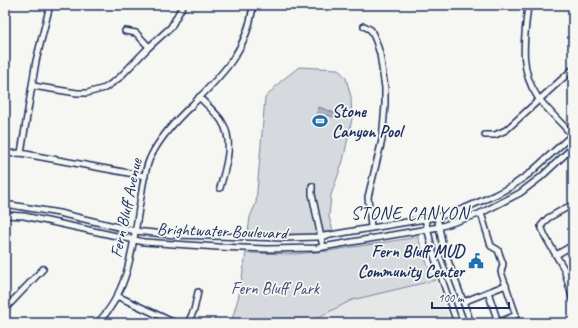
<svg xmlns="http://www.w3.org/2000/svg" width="578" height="328" viewBox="0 0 578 328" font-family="Caveat,sans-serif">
  <rect width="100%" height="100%" fill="#f6f6f2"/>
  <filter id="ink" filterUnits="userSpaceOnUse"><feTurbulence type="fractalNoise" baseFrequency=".025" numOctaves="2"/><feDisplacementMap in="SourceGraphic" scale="8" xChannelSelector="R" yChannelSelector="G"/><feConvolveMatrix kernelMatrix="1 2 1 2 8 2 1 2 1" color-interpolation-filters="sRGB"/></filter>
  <g filter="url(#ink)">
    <polygon fill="#e6e7e7" points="436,280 451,323 307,323 352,300"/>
    <g fill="#d6d9dd" stroke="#78849e">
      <polygon points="299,67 338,69 346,78 351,97 352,119 343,161 331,195 329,217 333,231 308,235 248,232 250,217 256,203 265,98 281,81"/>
      <polygon points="418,237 431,275 436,280 352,300 307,323 231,323 239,295 246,253 295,254 328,251"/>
    </g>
    <polygon fill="#abb2c0" stroke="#717e99" points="319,107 335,113 334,117 327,115 323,127 313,124"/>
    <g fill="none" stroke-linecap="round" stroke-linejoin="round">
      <g stroke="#1b2f5e" stroke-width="8">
        <g id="minor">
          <path d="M528 5C525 36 518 68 537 96 547 110 561 122 572 135"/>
          <polyline points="364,26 371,30 376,41 380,54 385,88 385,105 382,140 368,197 371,227"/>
          <polyline points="125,31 136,33 149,47"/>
          <polyline points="33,86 77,93 87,93 105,88 119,78 149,47 171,27 183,5"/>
          <path d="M199 97C207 105 215 112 221 120 235 141 226 166 220 188"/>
          <polyline points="485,135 495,135 506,130 573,69"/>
          <polyline points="21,153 36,61 50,5"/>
          <polyline points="5,154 21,153 36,156 145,176"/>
          <polyline points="312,186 312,194 323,247"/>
          <polyline points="5,204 59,213 135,231 174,235 285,238 318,237 437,217 463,209 495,195 512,186 529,174 573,134"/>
          <polyline points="573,204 548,218 541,226 545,236 564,269 573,300"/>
          <polyline points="481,213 491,246 498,250 503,264 501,272 516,315 498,323"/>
          <polyline points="5,215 24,216 144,242 218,247 267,249 317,248 439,227 479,214 520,193 541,177 573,147"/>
          <polyline points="437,217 443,247 471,323"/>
          <polyline points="425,219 434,256 457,323"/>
          <polyline points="556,255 573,245"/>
          <polyline points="488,292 498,322"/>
          <polyline points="117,296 175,323"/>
          <polyline points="463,302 506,285"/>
          <polyline points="5,309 43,269"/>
          <path d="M97 323C131 291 133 240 141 197 143 183 145 168 151 156 161 136 177 119 193 104 223 74 248 49 253 5"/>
          <polyline points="188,323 194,310 198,292"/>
        </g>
      </g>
      <use href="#minor" stroke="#f6f6f2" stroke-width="5"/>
    </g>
  </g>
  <defs>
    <g id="stadium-bare" transform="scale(1.2)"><path d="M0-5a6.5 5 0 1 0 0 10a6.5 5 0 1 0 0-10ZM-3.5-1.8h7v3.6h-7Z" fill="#1f6fb2" stroke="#f6f6f2" stroke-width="2.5" paint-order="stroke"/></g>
    <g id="civic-bare" transform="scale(1.2)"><path d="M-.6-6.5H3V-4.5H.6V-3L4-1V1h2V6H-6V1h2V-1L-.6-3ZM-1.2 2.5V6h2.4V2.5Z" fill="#1f6fb2" stroke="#f6f6f2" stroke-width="2.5" paint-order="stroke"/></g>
  </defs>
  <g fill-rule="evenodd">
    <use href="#stadium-bare" x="320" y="121"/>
    <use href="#civic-bare" x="476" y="261"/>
  </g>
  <g text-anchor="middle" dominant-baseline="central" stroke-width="3.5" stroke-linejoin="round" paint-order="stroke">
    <g font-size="17" font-weight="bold" fill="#1b2f5e" stroke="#f6f6f2" text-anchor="start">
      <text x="332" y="111">Stone<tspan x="332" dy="20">Canyon Pool</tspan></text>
      <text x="464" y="251" text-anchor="end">Fern Bluff MUD<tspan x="464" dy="20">Community Center</tspan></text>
    </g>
    <g font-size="17" fill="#1b2f5e" stroke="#f6f6f2">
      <text transform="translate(126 208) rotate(-78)">Fern Bluff Avenue</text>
      <text transform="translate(222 231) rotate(2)">Brightwater Boulevard</text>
    </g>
    <g font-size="17" fill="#405177" stroke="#f6f6f2">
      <text x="275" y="288">Fern Bluff Park</text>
    </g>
    <g font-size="18" letter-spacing="1" fill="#1b2f5e" stroke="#f6f6f2">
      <text x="410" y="213">STONE CANYON</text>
    </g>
  </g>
  <rect width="578" height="328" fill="none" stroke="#f6f6f2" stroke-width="20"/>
  <rect x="10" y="10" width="558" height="308" fill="none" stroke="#1b2f5e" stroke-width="1.5" filter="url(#ink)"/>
  <path d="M432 302v6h77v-6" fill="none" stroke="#1b2f5e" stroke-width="2"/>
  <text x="438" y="302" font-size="12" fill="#1b2f5e" stroke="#f6f6f2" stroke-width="3" paint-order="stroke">100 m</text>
</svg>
